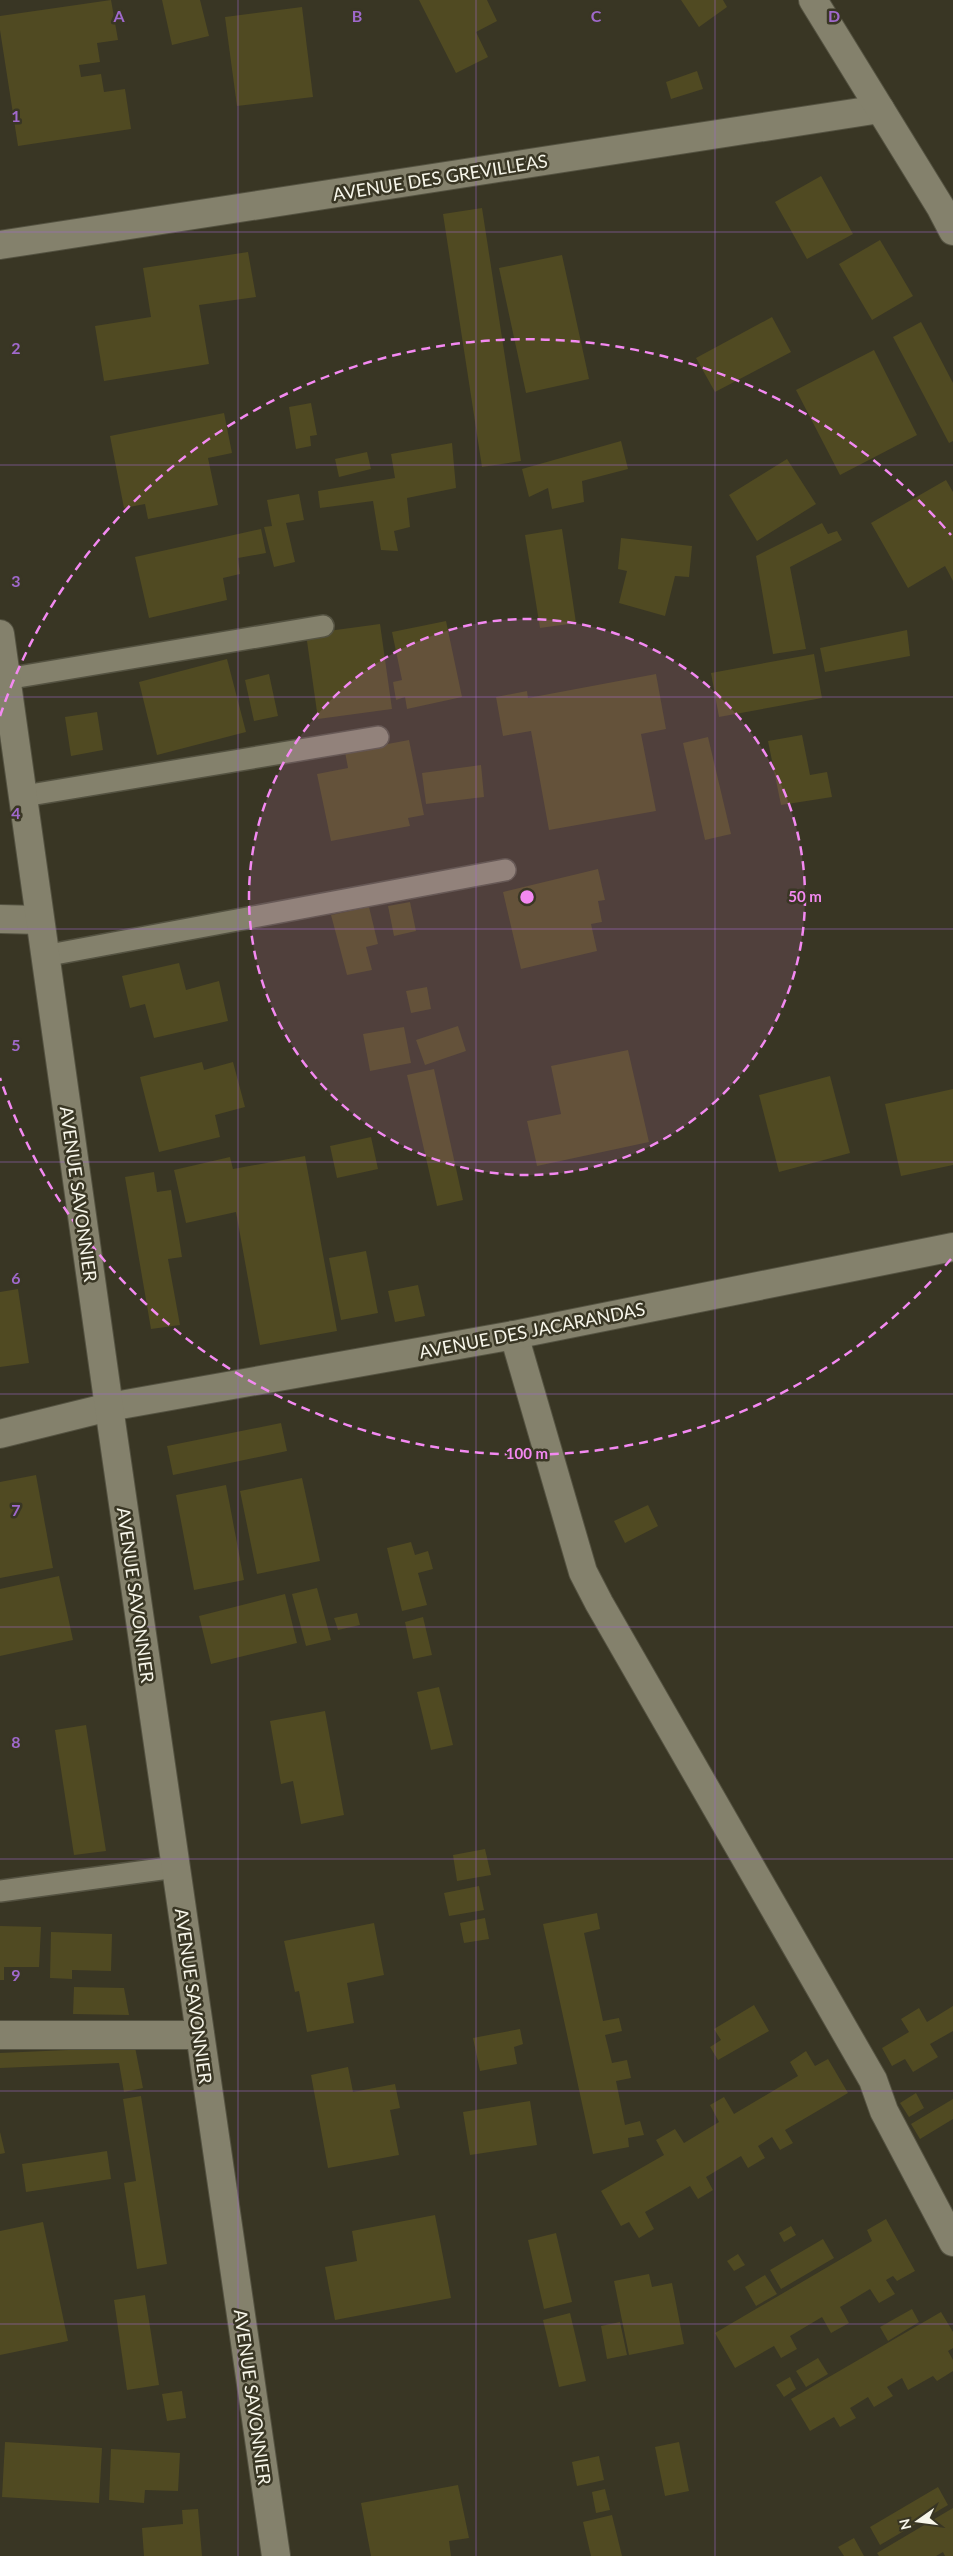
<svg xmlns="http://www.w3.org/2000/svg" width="953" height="2556" viewBox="0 0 953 2556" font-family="Lato,sans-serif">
  <rect width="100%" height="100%" fill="#393624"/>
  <g fill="#504a22">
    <polygon points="111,0 118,40 97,43 100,62 79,65 81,77 101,74 104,92 125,89 131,129 18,146 0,30 0,16"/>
    <polygon points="162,0 200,0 209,36 172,45"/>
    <polygon points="419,0 487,0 497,21 476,32 488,57 456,73"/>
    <polygon points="681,0 723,0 727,7 699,27"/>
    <polygon points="302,7 313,97 237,106 225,17"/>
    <polygon points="697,71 703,89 671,99 666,82"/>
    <polygon points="821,176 853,234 807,259 775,202"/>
    <polygon points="482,208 521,461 482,467 443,214"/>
    <polygon points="880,240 913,296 872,320 839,264"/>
    <polygon points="248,252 256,297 199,305 209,364 104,381 95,326 151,317 143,268"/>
    <polygon points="562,255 589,379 526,393 499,268"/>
    <polygon points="772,317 791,352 715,392 696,358"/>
    <polygon points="921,322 953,383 953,441 949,443 893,337"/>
    <polygon points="874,350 917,435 840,475 796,390"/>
    <polygon points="311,403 317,435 310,436 311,446 296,449 289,407"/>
    <polygon points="224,413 232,453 208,458 218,505 148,519 145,504 124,508 110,436"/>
    <polygon points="621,441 628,469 582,481 584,502 552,509 548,488 529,497 522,469"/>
    <polygon points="452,443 456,488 407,498 410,527 394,531 398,551 381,550 373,501 320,508 318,491 395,478 391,454"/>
    <polygon points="367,452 371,469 339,477 335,459"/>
    <polygon points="787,459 816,504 757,541 729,495"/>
    <polygon points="946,480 953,492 953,581 945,566 908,588 871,523"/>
    <polygon points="299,494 304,520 286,523 295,562 274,567 264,527 272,526 267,500"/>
    <polygon points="822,523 828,534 837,531 842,540 790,567 806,649 773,654 756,556"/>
    <polygon points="261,529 266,553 238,558 240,574 223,578 227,600 149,618 135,557"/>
    <polygon points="562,529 576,623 540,628 525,535"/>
    <polygon points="621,538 692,546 689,577 675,576 665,616 619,603 627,571 618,569"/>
    <polygon points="446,621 462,697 407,709 405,697 396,700 393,682 402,680 392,632"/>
    <polygon points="380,624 392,709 318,719 306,634"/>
    <polygon points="907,630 910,656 825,672 820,648"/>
    <polygon points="814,654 822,698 719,717 711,673"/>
    <polygon points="227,659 246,732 157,755 139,682"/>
    <polygon points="269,674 278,716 254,721 245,680"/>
    <polygon points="656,674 666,729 641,734 656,811 549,830 531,731 503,736 496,697 527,691 528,698"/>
    <polygon points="97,712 103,750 71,756 65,717"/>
    <polygon points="802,735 810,775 827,772 832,797 781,805 768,741"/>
    <polygon points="708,737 731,834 705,840 683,743"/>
    <polygon points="409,740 424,815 408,818 410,826 331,841 317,774 348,768 345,752"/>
    <polygon points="481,765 484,797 426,804 422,773"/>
    <polygon points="598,869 605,900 598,901 602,922 591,924 597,951 521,969 503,892"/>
    <polygon points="410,902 416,931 394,936 388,906"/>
    <polygon points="369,907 378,944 366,947 372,970 347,975 331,915"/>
    <polygon points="179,963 186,990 219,981 228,1021 154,1038 145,1004 130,1008 122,976"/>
    <polygon points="427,987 431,1009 411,1013 406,991"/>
    <polygon points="458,1026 466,1051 425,1065 416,1040"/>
    <polygon points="404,1027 411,1063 370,1071 363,1034"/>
    <polygon points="628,1050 649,1142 537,1166 527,1121 561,1114 551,1066"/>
    <polygon points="202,1062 204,1070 233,1062 245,1107 215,1115 220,1137 159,1152 140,1077"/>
    <polygon points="434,1069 463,1200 437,1206 407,1075"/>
    <polygon points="830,1076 850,1153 779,1172 759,1095"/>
    <polygon points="953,1089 953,1165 901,1176 885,1104"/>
    <polygon points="371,1137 378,1169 337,1178 330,1146"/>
    <polygon points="305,1156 337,1331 260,1345 236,1212 186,1223 174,1170 230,1157 233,1169"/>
    <polygon points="154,1172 157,1192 171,1190 182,1257 168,1259 180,1325 151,1329 125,1177"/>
    <polygon points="366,1251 378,1313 341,1320 329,1258"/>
    <polygon points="418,1285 425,1316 395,1322 388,1291"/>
    <polygon points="18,1289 29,1363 0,1367 0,1292"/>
    <polygon points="281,1423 287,1451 173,1475 167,1446"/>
    <polygon points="36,1475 53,1568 0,1578 0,1482"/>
    <polygon points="302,1478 320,1561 257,1574 240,1491"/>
    <polygon points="226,1485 244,1580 194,1590 176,1495"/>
    <polygon points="648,1505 658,1526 625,1543 614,1521"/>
    <polygon points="411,1542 415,1555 428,1551 433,1569 418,1573 427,1605 402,1611 387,1548"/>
    <polygon points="59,1576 73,1640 0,1656 0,1589"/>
    <polygon points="317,1588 331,1640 306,1646 292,1594"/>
    <polygon points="285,1594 297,1643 211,1664 199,1616"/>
    <polygon points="357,1613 360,1625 338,1630 334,1618"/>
    <polygon points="423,1617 432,1655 413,1659 405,1622"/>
    <polygon points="439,1687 453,1745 431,1750 417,1692"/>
    <polygon points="325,1711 344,1815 301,1824 293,1781 281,1784 270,1721"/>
    <polygon points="86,1725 106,1851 74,1855 55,1730"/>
    <polygon points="485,1849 491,1875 457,1881 453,1855"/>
    <polygon points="479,1886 484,1910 449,1916 444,1893"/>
    <polygon points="597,1913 600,1929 584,1933 603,2021 619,2018 622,2031 605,2035 612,2063 627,2060 631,2078 616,2081 625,2125 640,2121 644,2135 628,2138 629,2147 593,2154 543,1924"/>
    <polygon points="485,1918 489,1939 464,1943 460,1923"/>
    <polygon points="374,1923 384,1975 347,1983 354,2023 307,2032 299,1991 295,1992 284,1941"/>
    <polygon points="0,1926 41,1927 39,1967 4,1967 4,1980 0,1980"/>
    <polygon points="51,1932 112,1934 111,1971 72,1970 72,1979 50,1978"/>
    <polygon points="74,1987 124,1988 129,2015 73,2014"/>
    <polygon points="754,2005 769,2031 718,2060 710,2047 721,2040 714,2029"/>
    <polygon points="953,2006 953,2031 930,2044 938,2057 913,2072 905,2059 892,2066 882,2048 909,2032 901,2019 919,2008 927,2022"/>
    <polygon points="520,2029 523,2044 514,2047 517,2064 480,2071 473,2038"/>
    <polygon points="135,2047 143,2088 124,2092 119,2063 0,2068 0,2053"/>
    <polygon points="806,2051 815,2066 828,2059 848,2093 785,2130 793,2143 780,2150 772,2137 758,2146 765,2158 748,2168 741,2156 706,2177 713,2190 698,2199 690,2186 645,2212 654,2229 639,2238 629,2222 621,2226 601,2191 664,2155 656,2140 675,2129 684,2143 719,2122 710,2105 724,2097 734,2114 798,2076 790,2062"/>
    <polygon points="348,2067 353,2092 395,2084 400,2108 390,2110 399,2155 328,2168 311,2075"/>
    <polygon points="916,2093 924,2108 909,2117 900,2103"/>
    <polygon points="141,2096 167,2264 137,2269 124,2183 136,2181 123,2099"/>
    <polygon points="953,2099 953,2119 920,2139 911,2124"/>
    <polygon points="530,2101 537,2145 470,2155 463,2112"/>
    <polygon points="0,2132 5,2153 0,2154"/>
    <polygon points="107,2151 111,2179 26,2192 22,2164"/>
    <polygon points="435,2215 451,2298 335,2320 325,2267 357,2261 352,2231"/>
    <polygon points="886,2219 915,2271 897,2281 893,2276 886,2280 895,2294 879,2303 870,2289 840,2307 849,2323 831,2333 822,2317 790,2336 797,2349 781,2358 774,2346 735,2368 715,2333 872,2241 867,2230"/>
    <polygon points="43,2222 68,2341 0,2355 0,2231"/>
    <polygon points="791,2226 796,2235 784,2242 779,2233"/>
    <polygon points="556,2233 572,2302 544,2309 528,2240"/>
    <polygon points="823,2239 834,2258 781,2289 770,2270"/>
    <polygon points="738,2254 745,2265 734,2271 727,2261"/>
    <polygon points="649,2274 652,2287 672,2283 684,2344 629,2355 614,2281"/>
    <polygon points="765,2275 777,2294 756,2306 745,2287"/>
    <polygon points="145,2295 159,2385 127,2390 114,2300"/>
    <polygon points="912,2309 919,2322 888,2341 880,2327"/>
    <polygon points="941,2312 953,2332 953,2348 948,2351 953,2360 953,2371 937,2381 933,2376 908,2390 902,2378 887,2387 893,2396 874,2407 868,2397 850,2408 856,2418 840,2427 834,2417 810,2431 791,2399"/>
    <polygon points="570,2313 586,2381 559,2387 543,2320"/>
    <polygon points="620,2322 627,2355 607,2359 601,2326"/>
    <polygon points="818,2358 828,2374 806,2387 796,2371"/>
    <polygon points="790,2377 796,2389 784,2397 776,2385"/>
    <polygon points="182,2391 186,2418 167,2421 162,2394"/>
    <polygon points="5,2442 102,2448 99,2503 2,2497"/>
    <polygon points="679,2442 689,2491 665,2496 655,2447"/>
    <polygon points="111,2449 180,2453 178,2491 145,2490 144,2503 109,2500"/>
    <polygon points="599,2456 604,2480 577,2486 572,2462"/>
    <polygon points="458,2485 469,2538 449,2541 451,2556 371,2556 361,2503"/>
    <polygon points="938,2487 948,2505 880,2545 870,2527"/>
    <polygon points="605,2489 610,2510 596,2513 592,2492"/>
    <polygon points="953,2508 953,2556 945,2556 943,2552 936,2556 879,2556 877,2553"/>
    <polygon points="198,2509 202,2556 144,2556 142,2528 183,2524 182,2510"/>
    <polygon points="612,2515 622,2556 591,2556 583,2522"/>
    <polygon points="854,2538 864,2556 844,2556 838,2547"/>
  </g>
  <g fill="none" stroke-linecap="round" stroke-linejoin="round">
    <g stroke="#545241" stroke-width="24">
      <g id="lane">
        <polyline points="6,679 323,626"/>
        <polyline points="24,796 378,737"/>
        <polyline points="44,956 505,870"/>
        <polyline points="0,1891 176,1867"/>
      </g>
    </g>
    <g stroke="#545241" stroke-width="30">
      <g id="street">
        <polyline points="0,245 880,109"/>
        <polyline points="0,919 39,920"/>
        <polyline points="514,1335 583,1572 599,1603 873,2080 884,2111 953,2242"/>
        <polyline points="0,1434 109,1407 514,1335 953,1247"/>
        <polyline points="0,2035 200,2035"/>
      </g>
    </g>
    <g stroke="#545241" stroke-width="30">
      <g id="secondary">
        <polyline points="813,0 941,208 953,231"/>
        <polyline points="0,634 109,1407 276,2556"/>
      </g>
    </g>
    <use href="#lane" stroke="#84816c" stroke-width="21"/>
    <use href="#street" stroke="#84816c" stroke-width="28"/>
    <use href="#secondary" stroke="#84816c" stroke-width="28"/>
  </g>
  <path fill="none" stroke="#a069cc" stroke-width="1" stroke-opacity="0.55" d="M238 0V2556M476 0V2556M715 0V2556M0 232H953M0 465H953M0 697H953M0 929H953M0 1162H953M0 1394H953M0 1627H953M0 1859H953M0 2091H953M0 2324H953"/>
  <circle cx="527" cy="897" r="278" fill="#f389f1" fill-opacity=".12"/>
  <g fill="none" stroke="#f389f1" stroke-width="2.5" stroke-dasharray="9 6">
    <circle cx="527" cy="897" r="278"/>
    <path d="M951 1259A557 557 0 0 1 0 1078M0 716A557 557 0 0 1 951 535"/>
  </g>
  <g text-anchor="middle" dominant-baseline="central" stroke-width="5" stroke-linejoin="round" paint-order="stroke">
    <g font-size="18" fill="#f7f6ea" stroke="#393624">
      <text transform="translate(440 177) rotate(-9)">AVENUE DES GREVILLEAS</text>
      <text transform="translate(79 1194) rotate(82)">AVENUE SAVONNIER</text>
      <text transform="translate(532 1330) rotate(-11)">AVENUE DES JACARANDAS</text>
      <text transform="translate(136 1595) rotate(82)">AVENUE SAVONNIER</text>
      <text transform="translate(194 1996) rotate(82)">AVENUE SAVONNIER</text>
      <text transform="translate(253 2397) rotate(82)">AVENUE SAVONNIER</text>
    </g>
  </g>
  <g font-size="16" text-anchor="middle" font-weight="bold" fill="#a069cc" stroke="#393624" stroke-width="5" stroke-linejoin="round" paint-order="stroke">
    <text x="119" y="22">A</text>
    <text x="357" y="22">B</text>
    <text x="596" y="22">C</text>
    <text x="834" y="22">D</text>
    <text x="16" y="122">1</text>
    <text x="16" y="354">2</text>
    <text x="16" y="587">3</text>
    <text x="16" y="819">4</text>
    <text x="16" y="1051">5</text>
    <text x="16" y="1284">6</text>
    <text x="16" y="1516">7</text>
    <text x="16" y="1748">8</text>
    <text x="16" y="1981">9</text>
  </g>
  <circle cx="527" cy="897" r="8" fill="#f389f1" stroke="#393624" stroke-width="2.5"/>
  <g font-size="15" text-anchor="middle" font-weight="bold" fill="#f389f1" stroke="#393624" stroke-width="5" stroke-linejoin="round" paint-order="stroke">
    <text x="805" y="902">50 m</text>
    <text x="527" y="1459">100 m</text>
  </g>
  <g transform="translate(918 2521) rotate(256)" stroke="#393624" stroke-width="4" paint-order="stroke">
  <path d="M0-4L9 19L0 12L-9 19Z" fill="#f7f6ea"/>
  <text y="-8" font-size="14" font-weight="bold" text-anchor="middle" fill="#f7f6ea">N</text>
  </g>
</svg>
